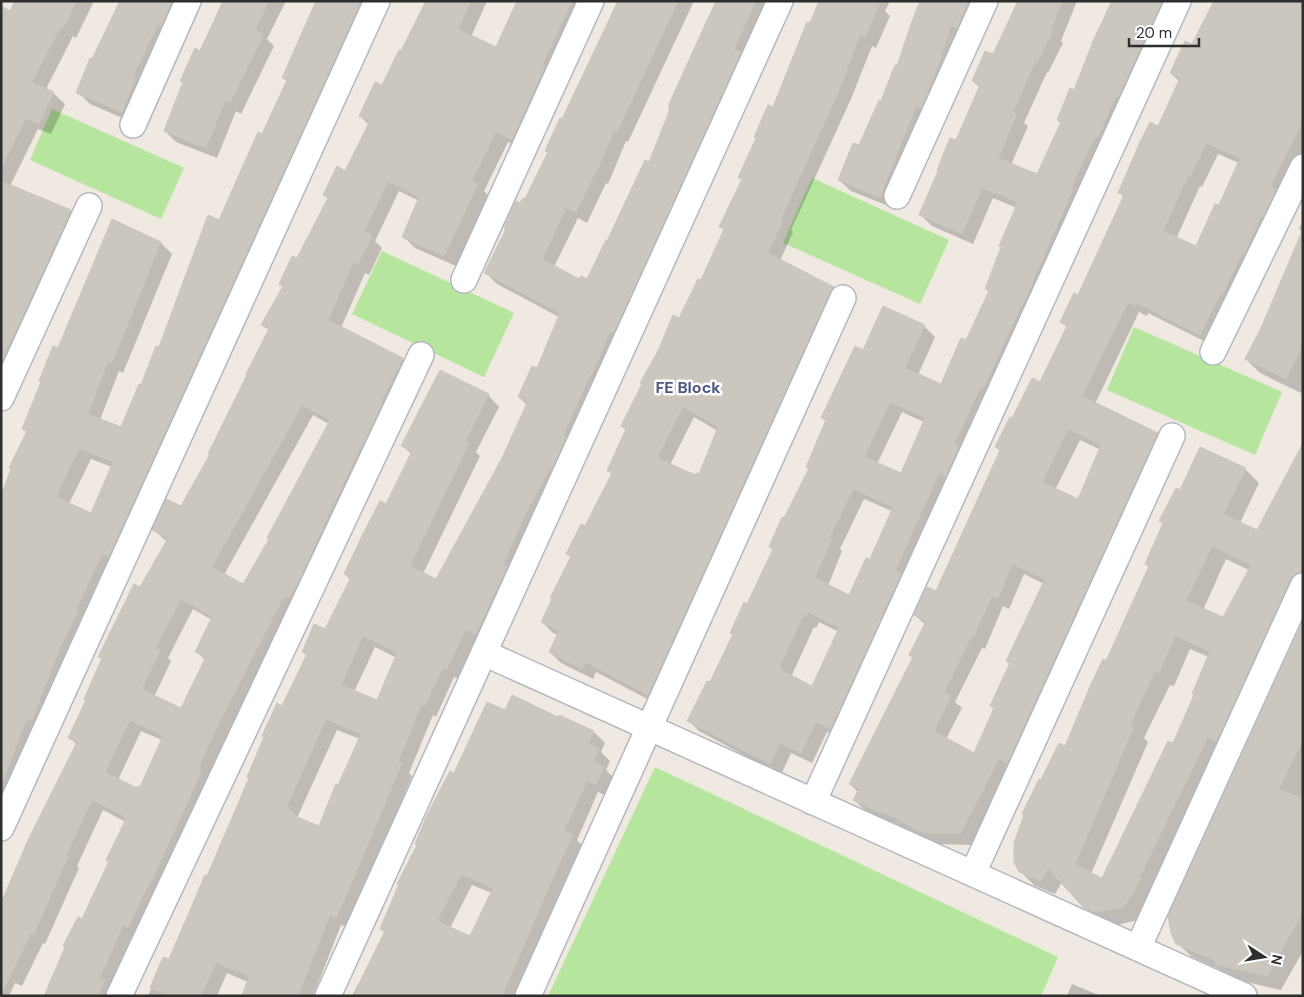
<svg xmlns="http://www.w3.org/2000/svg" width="1304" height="997" viewBox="0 0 1304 997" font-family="'DM Sans',sans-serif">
  <rect width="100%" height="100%" fill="#efe9e1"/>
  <g fill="#b6e59e">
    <polygon points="52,109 184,168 161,219 30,160"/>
    <polygon points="812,178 949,240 920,304 783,243"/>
    <polygon points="382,251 514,313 484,377 352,314"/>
    <polygon points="1134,327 1282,392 1255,455 1107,390"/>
    <polygon points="655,767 1058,957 1041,996 548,996"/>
  </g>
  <g fill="#0003" fill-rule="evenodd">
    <polygon points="17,1 94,1 76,38 73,36 46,89 53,93 65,104 51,134 38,129 10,186 71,211 82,223 1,400 1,8 11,13"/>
    <polygon points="121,1 189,1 134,123 90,104 78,92"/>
    <polygon points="222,1 286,1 267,39 274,46 241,114 236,111 217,158 176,142 165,131 184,83 181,80 201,52 224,3"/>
    <path d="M317 1H379L1 813V672L27 433 24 429 112 221 161 243 172 254 123 373 119 371 100 420 122 429 263 136 287 81 284 77ZM91 459 112 467 91 514 69 504Z"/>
    <path d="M427 1H487L471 37 496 49 521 1H594L524 150 508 142 484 191 489 196 456 266 415 248 403 236 419 201 399 191 375 241 382 248 369 275 365 273 341 328 402 359 413 370 113 996H45L110 862 107 859 126 822 103 810 77 866 79 868 45 944 43 943 22 986 15 983 9 996H1V905L77 745 70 738 87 701 103 659 100 657 167 542 154 530 181 508 211 455 270 331 263 324 284 287 280 284 298 260 329 199 324 195 346 172 369 125 360 116 382 87 402 53ZM313 415 329 424 270 539 243 585 224 575ZM193 609 212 620 196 651 206 661 182 710 154 697 171 661 168 658ZM141 731 162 740 141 788 138 790 118 780Z"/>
    <path d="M619 1H694L628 142 626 141 608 184 606 183 587 223 578 218 554 267 580 281H587L650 164 717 1H780L459 679 454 677 436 717 433 715 409 773 412 776 366 886 347 928 341 925 313 996H242L248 982 227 973 217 996H148L164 958 170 961 208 877 250 779 248 777 307 656 303 652 325 631 351 580 345 574 387 506 411 454 403 446 488 395 499 407 476 452 480 456 423 574 437 581 503 459 527 405 519 397 537 369 559 317 497 284 486 273 521 204 526 201 549 153 546 151 563 121ZM375 647 397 658 378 702 354 692ZM337 730 360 739 319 827 297 818Z"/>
    <path d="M820 1H890L885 11 890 16 876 48 872 46 851 99 791 230 793 232 780 261 833 288 844 299 659 705 596 672 593 679 561 663 550 652 558 635 553 633 542 622 571 558 567 553 585 528 613 475 608 470 626 430 622 425 701 282 724 231 721 227 743 181 739 177 773 109ZM694 417 718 431 699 476 696 477 670 465Z"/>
    <polygon points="922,1 983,1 891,207 851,191 839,180 859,146 898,68"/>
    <path d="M1020 1H1077L1061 41 1063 43 1048 73 1047 72 1024 123 1028 126 1011 165 1038 176 1062 124 1058 120 1075 91 1113 1H1178L842 739 827 732 812 763 791 753 781 775 699 731 688 720 711 684 734 635 731 632 748 606 774 550 785 520 810 469 807 467 827 422 823 418 864 352 924 326 935 337 918 375 941 385 966 341 989 292 986 289 1017 208 993 198 973 244 932 226 921 215 957 142 980 88 973 81 993 56ZM902 412 924 422 901 474 877 464ZM864 499 892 511 870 561 850 597 828 586 842 551 840 549ZM819 622 839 632 813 688 791 677 814 627 816 628Z"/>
    <path d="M1303 1V152L1212 345 1148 313 1147 316 1139 312 1095 404 1157 434 1168 445 1011 769 972 845 936 844 893 822 892 823 866 811 854 800 858 792 850 784 914 658 910 655 926 625 915 615 937 593 1001 451 997 447 1012 420 1041 384 1068 328 1062 322 1079 297 1124 198 1119 192 1159 128 1180 82 1171 73 1192 46ZM1218 154 1239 163 1219 207 1197 248 1176 239 1200 186 1202 187ZM1080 440 1101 450 1079 501 1055 490ZM1024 574 1044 584 1008 661 1011 664 992 706 995 709 975 755 946 739 962 708 955 702 982 648 985 649 1003 606 1009 609Z"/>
    <polygon points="1303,220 1303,233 1299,229"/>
    <polygon points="1303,234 1303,388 1301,393 1260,373 1246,359 1262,328"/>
    <path d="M1303 444V597L1138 920 1113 926 1098 921 1062 882 1055 894 1035 886 1020 871 1042 781 1066 748 1149 567 1146 564 1164 524 1161 521 1180 492 1245 469 1259 483 1240 523 1257 532ZM1226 559 1249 570 1223 619 1203 610ZM1190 649 1209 657 1196 696 1173 745 1102 879 1091 874 1148 742 1144 738 1170 685 1174 686Z"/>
    <polygon points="1303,624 1303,951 1281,990 1229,978 1221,970 1192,957 1177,943"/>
    <path d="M506 712 559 719 594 732 605 743 601 752 610 761 606 770 615 779 607 796 598 792 577 840 584 847 518 996H352L358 984 360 985 385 933 381 929 455 775ZM472 885 492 893 471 937 450 928Z"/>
    <polygon points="1072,984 1101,996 1067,996"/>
  </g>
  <g fill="#cbc7bf" stroke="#cbc5ba" fill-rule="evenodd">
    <polygon points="15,1 77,1 64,27 61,26 32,82 54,92 39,124 26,118 1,169 1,6 10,11"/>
    <polygon points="120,1 172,1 161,26 158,24 133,76 136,77 122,112 76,93 90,58 92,59"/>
    <polygon points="223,1 269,1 255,30 264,34 230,103 225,101 206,148 164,131 183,82 180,81 195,48 200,51"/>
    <path d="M316 1H361L109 556 102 554 76 610 78 611 60 648 32 720 27 718 3 780H1V496L11 469 9 468 27 431 22 429 41 382 39 381 53 346 58 348 112 219 161 242 112 363 108 361 88 414 121 427 139 384 141 385 156 346 159 347 208 215 219 220 258 132 262 134 287 80 282 78ZM79 448 113 462 91 513 56 497Z"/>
    <path d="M426 1H471L458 29 496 47 517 1H572L542 65 545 66 512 140 496 131 472 181 478 184 444 256 402 237 419 197 388 181 364 231 372 236 357 265 353 263 328 320 403 358 381 401 383 402 322 528H323L297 585 289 598H283L218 725 198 768 202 770 151 882 150 881 128 928 123 925 100 978 105 980 98 996H44L65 947 63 946 78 917 82 919 109 861 106 860 126 819 123 818 124 816 92 800 66 855 68 856 34 934 31 933 1 995V903L29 838 77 742 68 738 86 700 84 699 102 658 98 657 134 584 140 587 168 538 152 530 166 499 181 506 210 454H208L247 375 246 374 269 329 261 325 283 286 279 284 292 256 297 258 328 198 323 195 337 166 345 171 370 121 359 116 375 82 382 85 399 50 401 51ZM302 405 330 420 267 538 269 539 243 584 212 567ZM181 599 212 617 195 652 206 657 181 708 143 690 144 689 142 688 161 649 156 647ZM130 720 163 736 140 787 138 786 137 788 105 772Z"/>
    <path d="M618 1H678L617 132 614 131 596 173H595L576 212 566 208 542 259 579 279 581 276 587 279 606 240 607 241 645 160 649 162 669 112V104L716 1H756L734 49 741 52 614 333 610 332 592 374 591 373 563 436 566 437 552 469 550 468 524 517 503 565 507 567 482 621 475 634 466 629 447 669 443 667 425 706 421 705 398 762 402 763 355 875 336 918 330 915 298 996H242L249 976 216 963 201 996H169L150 988 163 957 169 959 205 875 207 876 249 778 247 777 264 737 262 736 277 703 282 706 307 654 302 652 314 624 325 629 351 577 344 574 364 532 380 501 386 504 412 451 401 446 440 370 489 394 465 442 469 443 410 566 436 579 502 458 528 401 518 397 532 366 537 368 560 313 484 273 506 229 504 228 516 201 520 203 523 198 525 199 548 152 545 151 560 118 562 119ZM363 636 397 653 377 700 341 685ZM326 719 361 734 338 785 336 784 319 826 297 817 287 806Z"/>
    <path d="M819 1H881L865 37 860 35 840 88 781 219 783 220 768 253 834 287 830 292 648 695 585 662 582 669 549 652 559 631 541 622 552 599 550 598 571 556 566 554 581 524 585 526 612 473 607 471 626 429 621 426 642 384 640 383 659 349 673 315 679 318 698 279 701 280 724 229 719 227 742 179 738 178 756 138 754 137 768 105 773 107 807 22 810 23ZM683 407 718 427 699 474 696 473 695 475 657 458Z"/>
    <polygon points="920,1 968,1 957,28 951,26 939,63 925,99 921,108 916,106 880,197 838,180 853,143 859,145 879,100 881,101 895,65 897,66 911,24"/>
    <path d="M1018 1H1062L1051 30 1053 31 1037 63 1035 62 1013 112 1017 114 998 158 1037 174 1061 122 1057 120 1070 88 1074 90 1094 39 1112 1H1162L1118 98 1115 97 1098 137 1095 136 1071 188 1073 189 1023 304H1022L984 387 981 386 954 444 959 446 946 476 939 473 895 571 901 574 831 729 816 722 801 753 780 743 770 764 687 721 707 681 710 682 733 634 730 633 744 602 747 604 773 549 769 547 782 517 784 518 809 468 806 467 826 420 821 418 855 346 863 350 883 306 925 325 905 368 941 384 961 338 966 340 989 291 985 289 1001 247 999 246 1018 202 982 188 962 234 919 215 938 171 937 170 950 138 956 140 980 85 972 81 985 51 993 54ZM890 402 925 418 901 473 864 457ZM853 489 893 507 870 559 866 558 849 595 815 578 832 539 829 538ZM808 612 839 628 812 686 781 670 782 667 780 666 803 616 805 617Z"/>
    <path d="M1214 1H1303V120L1270 187 1276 189 1263 217 1261 216 1244 254 1242 253 1222 295 1220 294 1200 335 1137 303 1135 306 1128 302 1082 396 1158 433 1007 763 999 759 960 834 923 833 881 811 880 813 853 800 859 789 849 784 913 657 909 655 926 621 914 615 927 587 936 591 1000 450 995 447 1010 417 1012 418 1032 378 1040 382 1067 326 1060 322 1074 293 1078 295 1124 195 1118 193 1140 142 1150 122 1158 126 1180 78 1170 73 1185 41 1192 44ZM1206 143 1240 158 1219 205 1215 204 1196 246 1163 231 1188 176 1190 177ZM1068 429 1101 445 1078 499 1042 482ZM1012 564 1045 579 1006 661 1010 663 990 706 994 708 974 753 934 731 951 696 944 692 971 637 973 638 992 596 998 598Z"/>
    <polygon points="1,181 71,210 1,363"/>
    <polygon points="1303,229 1303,344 1286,379 1245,359 1261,328"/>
    <path d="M1303 443V572L1295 574 1290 580 1217 741 1208 737 1139 878 1141 879 1124 907 1098 912 1091 911 1083 907 1048 868 1041 881 1019 872 1014 862V843L1024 815 1022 814 1039 779 1041 780 1059 743 1065 746 1092 682 1103 659 1106 661 1149 566 1145 564 1163 523 1159 521 1176 488 1180 490 1200 447 1246 468 1223 514 1257 530ZM1212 546 1251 565 1223 617 1186 601ZM1175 636 1210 651 1192 694 1194 695 1173 743 1168 741 1102 878 1075 865 1134 726 1130 725 1155 671 1159 673Z"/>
    <polygon points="1303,621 1303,740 1279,789 1303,799 1303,912 1267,976 1214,964 1216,961 1176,944 1171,933 1168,916"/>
    <path d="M512 695 558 717 559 715 594 731 588 744 599 749 593 762 604 767 596 785 587 781 564 831 573 835 559 864 502 996H353L385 931 380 929 399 884H397L417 845 415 844 427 815 450 771 454 773 487 702 505 710ZM461 874 493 888 470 936 437 921Z"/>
  </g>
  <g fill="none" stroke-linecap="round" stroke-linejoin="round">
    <g stroke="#b4b7c1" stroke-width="28">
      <g id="street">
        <polyline points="133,125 188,1"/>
        <polyline points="897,196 985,1"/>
        <polyline points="464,280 591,1"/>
        <polyline points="1213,352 1303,167"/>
        <polyline points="1,398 89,206"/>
        <polyline points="484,653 1244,996"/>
        <polyline points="813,802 1178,1"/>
        <polyline points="1,828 377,1"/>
        <polyline points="973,873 1172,436"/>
        <polyline points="1138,948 1303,586"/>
        <polyline points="119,996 421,355"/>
        <polyline points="328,996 780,1"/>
        <polyline points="528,996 843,298"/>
      </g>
    </g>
    <use href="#street" stroke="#fff" stroke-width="25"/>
  </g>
  <g text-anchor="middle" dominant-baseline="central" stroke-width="5" stroke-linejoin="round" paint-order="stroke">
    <g font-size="16" font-weight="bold" fill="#4d5680" stroke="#fff">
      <text x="688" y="387">FE Block</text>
    </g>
  </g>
  <rect width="1304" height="997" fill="none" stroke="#2e2e2e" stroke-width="5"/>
  <g transform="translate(1264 957) rotate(102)" stroke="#ffffff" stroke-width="4" paint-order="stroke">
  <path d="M0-4L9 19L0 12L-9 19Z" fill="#2e2e2e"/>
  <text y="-8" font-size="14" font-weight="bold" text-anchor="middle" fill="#2e2e2e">N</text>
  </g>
  <path d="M1129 38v8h70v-8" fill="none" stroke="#2e2e2e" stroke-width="2.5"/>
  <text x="1136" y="38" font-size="15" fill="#2e2e2e" stroke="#ffffff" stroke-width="4" paint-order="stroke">20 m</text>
</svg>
